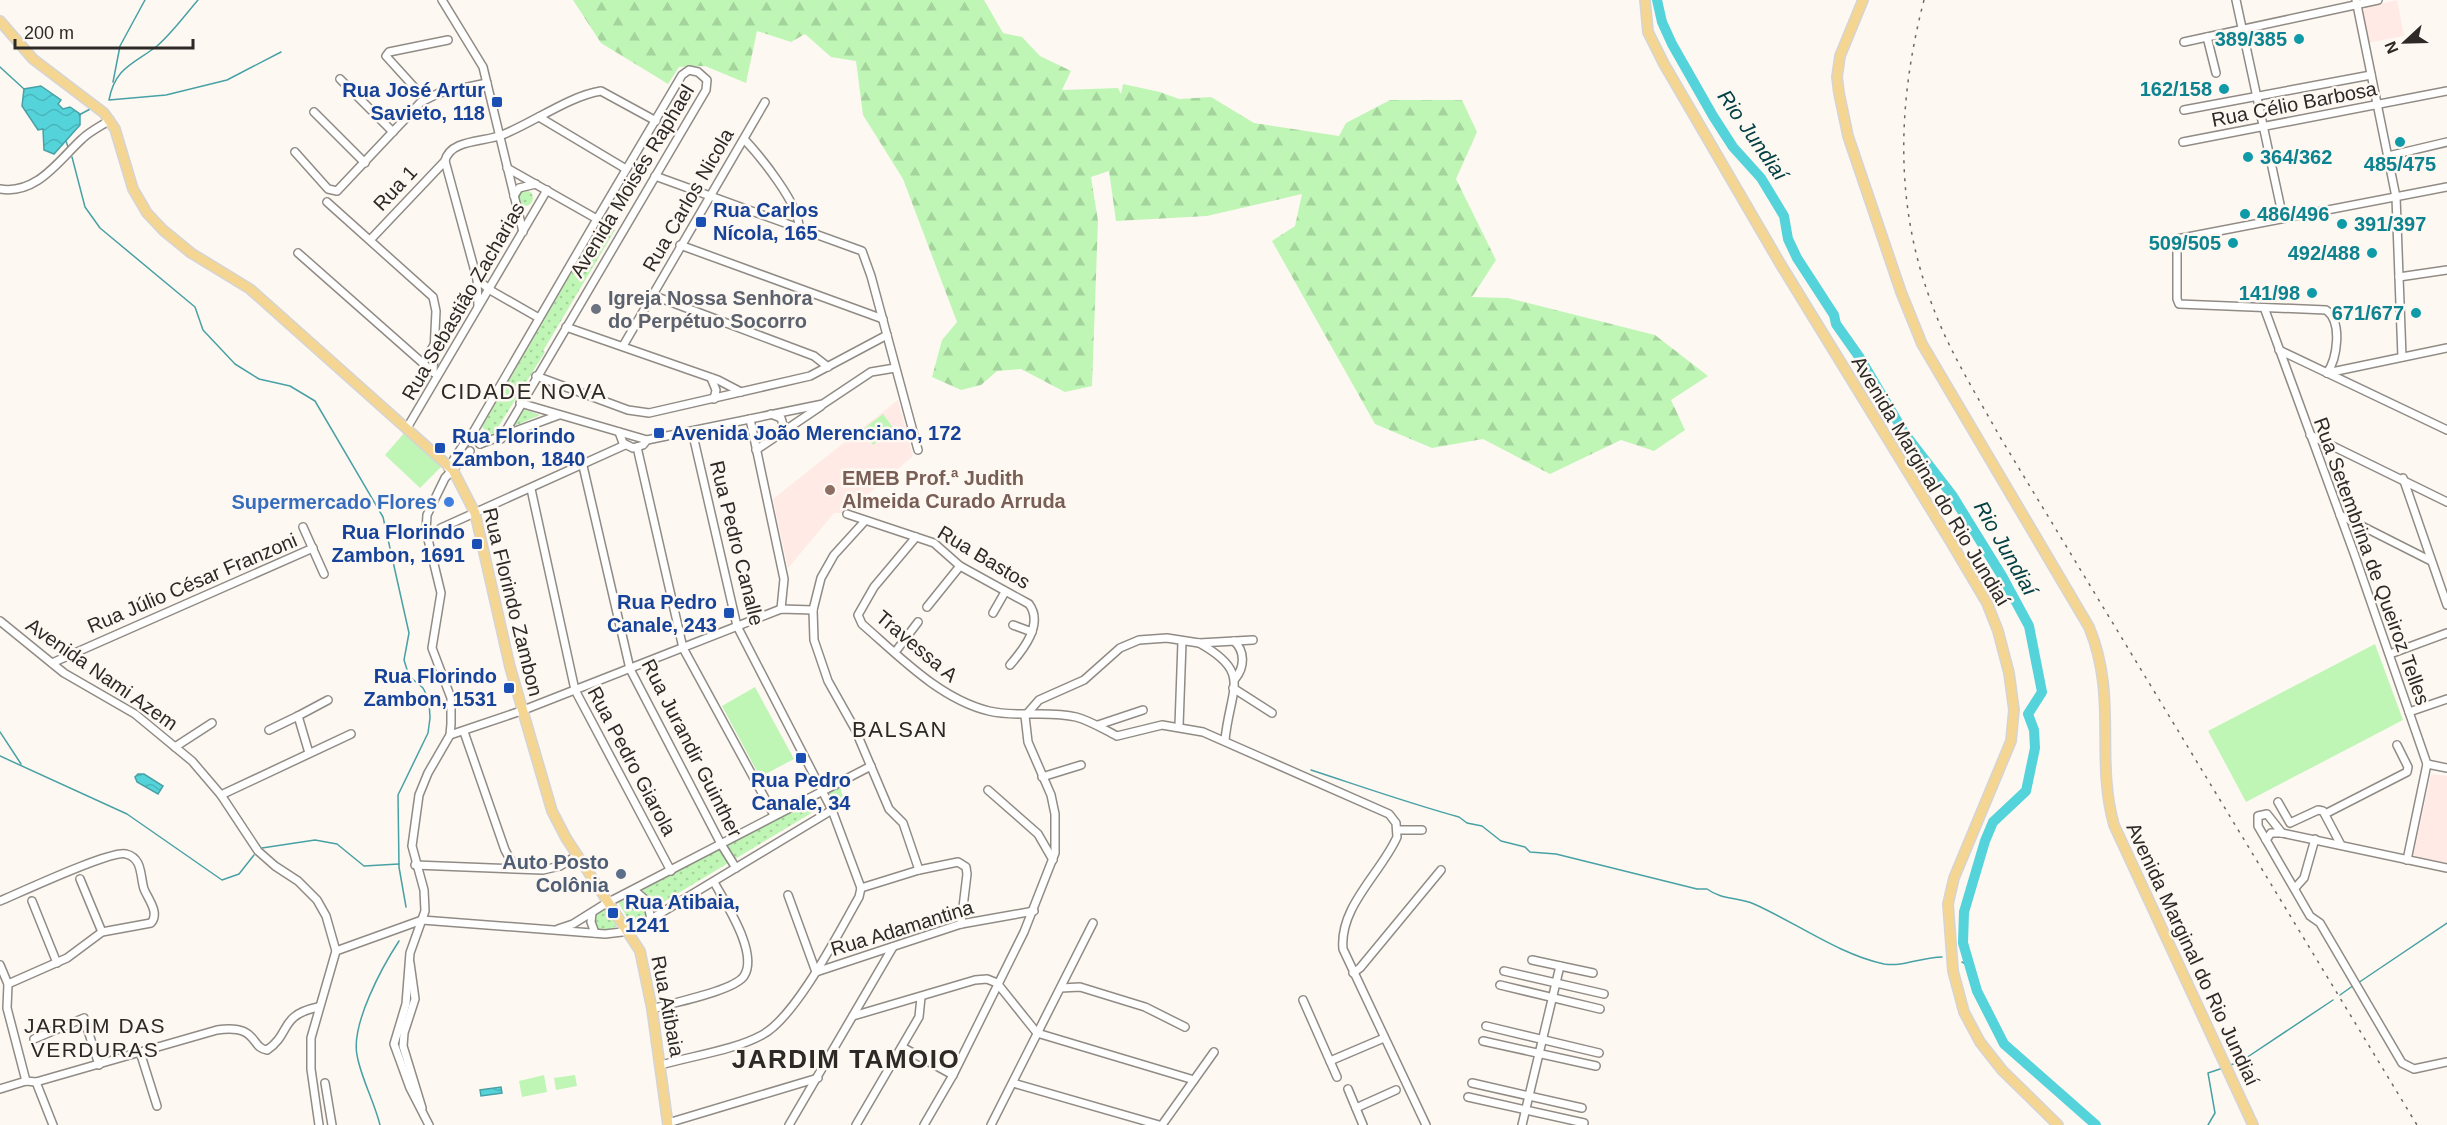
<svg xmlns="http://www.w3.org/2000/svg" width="2447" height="1125" viewBox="0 0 2447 1125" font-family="Arial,sans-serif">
  <defs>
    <pattern id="forest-firs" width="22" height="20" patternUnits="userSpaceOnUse" patternTransform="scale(1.5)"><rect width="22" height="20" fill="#bff6b6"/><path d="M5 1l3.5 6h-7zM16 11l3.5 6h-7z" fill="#a4d39c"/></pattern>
    <pattern id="park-dots" width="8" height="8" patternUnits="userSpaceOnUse" patternTransform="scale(1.5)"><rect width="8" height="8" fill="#bff6b6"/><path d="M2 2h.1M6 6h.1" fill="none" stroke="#a4d39c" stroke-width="1.8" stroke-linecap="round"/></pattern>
    <pattern id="water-waves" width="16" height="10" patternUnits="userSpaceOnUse" patternTransform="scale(1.5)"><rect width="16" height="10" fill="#54d4da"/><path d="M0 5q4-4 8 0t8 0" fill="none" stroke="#49b6bb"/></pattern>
  </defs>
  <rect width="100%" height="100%" fill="#fef8f3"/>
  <g fill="#ffeae5">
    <polygon points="2397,0 2404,36 2368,43 2362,13 2366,7"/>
    <polygon points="898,400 913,456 846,513 834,513 788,568 773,499"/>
    <polygon points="2431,774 2447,776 2447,863 2415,857 2414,853"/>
  </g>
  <g fill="#bff6b6">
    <polygon points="883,414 894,429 873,445 862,430"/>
    <polygon points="405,432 442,466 420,488 385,455"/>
    <polygon points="2375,644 2403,720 2246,802 2208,731"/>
    <polygon points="755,687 794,759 760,777 722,706"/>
    <polygon points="544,1075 547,1092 522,1097 519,1081"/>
    <polygon points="575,1075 577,1086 556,1090 554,1078"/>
  </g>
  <polygon fill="url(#forest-firs)" points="573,0 984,0 1003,33 1022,37 1040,56 1071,71 1062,90 1118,88 1121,94 1123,84 1160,92 1179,99 1211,97 1254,123 1339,136 1346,123 1390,100 1462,100 1477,132 1456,179 1496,260 1472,297 1508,298 1655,335 1708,376 1671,400 1685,430 1654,451 1621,440 1550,474 1483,439 1432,448 1375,424 1272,241 1295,226 1302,194 1207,216 1116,221 1109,171 1091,177 1098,221 1092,386 1065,392 1021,369 997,371 981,385 961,390 932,377 942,340 957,322 903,179 863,115 856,61 831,57 805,34 791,42 757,31 746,83 705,66 679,67 668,84 601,43"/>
  <g fill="url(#park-dots)">
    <circle cx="525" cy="198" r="8"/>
    <polygon points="602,220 615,230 543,351 545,352 495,432 490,436 482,427"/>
    <polygon points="523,409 540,415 512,427"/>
    <polygon points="840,787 843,797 829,801 829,791"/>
    <polygon points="812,801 815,801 818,809 652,909 642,889"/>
    <polygon points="637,894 642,897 648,912 646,915 630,922 618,902"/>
    <polygon points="607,906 619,925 606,931 598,930 594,925 594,914"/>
  </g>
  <g fill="url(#water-waves)" stroke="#48a1a4" stroke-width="1.5">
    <polygon points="41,86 61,100 58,104 63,109 70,107 80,114 80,125 54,154 44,150 43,129 38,130 22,106 24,89"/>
    <polygon points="138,774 144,774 163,786 158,794 137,782 135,777"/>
    <polygon points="501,1087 502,1093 481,1096 480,1090"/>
  </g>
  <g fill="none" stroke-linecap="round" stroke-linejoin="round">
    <g stroke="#48a1a4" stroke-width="1.5">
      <path d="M198 0C185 15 172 33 157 46 134 64 115 67 109 100L166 95 227 80 281 52"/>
      <polyline points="0,67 24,89"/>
      <polyline points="113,82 120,46 145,0"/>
      <polyline points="79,115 92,108"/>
      <polyline points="66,141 68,147"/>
      <polyline points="72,157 85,207 100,228 195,307 203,330 235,364 259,379 290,386 315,401 383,517 409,633 404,660 409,676 423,688 429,700 430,718 428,733 398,795 399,867 406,907"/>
      <polyline points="0,732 21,764"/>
      <polyline points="0,756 127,814 222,880 239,874 254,855"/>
      <path d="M1311 770C1360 786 1408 803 1459 817L1467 823 1482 826 1501 841 1525 847 1530 852 1556 854 1697 889H1707C1722 900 1738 897 1754 904 1795 922 1840 955 1884 964 1904 967 1922 957 1942 957"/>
      <polyline points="262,848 315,840 337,844 364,866 399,864"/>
      <polyline points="1962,962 1969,966"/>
      <polyline points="2358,983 2447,923"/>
      <polyline points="2340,995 2354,985"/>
      <polyline points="2230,1065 2240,1062 2333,1000"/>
      <path d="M380 1125C374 1101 361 1078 357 1055 351 1024 382 967 399 941"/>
      <polyline points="2208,1125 2215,1113 2208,1073 2223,1068"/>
    </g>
    <polyline stroke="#54d4da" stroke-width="10" points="1657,0 1662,22 1672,44 1713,116 1733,147 1761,178 1784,216 1788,239 1797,258 1834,315 1836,324 1860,358 1905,434 1952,495 2002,576 2029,626 2042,692 2028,714 2034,730 2035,748 2026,791 1993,822 1985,841 1964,912 1963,943 1977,991 2004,1044 2096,1125"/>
    <g stroke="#918b85" stroke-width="10">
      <g id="minor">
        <polyline points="442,0 483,67 523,232"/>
        <polyline points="2236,0 2283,218"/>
        <polyline points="2356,0 2396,197 2402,357"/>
        <polyline points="2207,37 2216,73"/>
        <polyline points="2184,42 2378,0"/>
        <polyline points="340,79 393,132"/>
        <polyline points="425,99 386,56 389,52 448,40"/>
        <polyline points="2184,110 2371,75"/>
        <polyline points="314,112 365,163"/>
        <polyline points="539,117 626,169"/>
        <path d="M744 139C760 156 800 205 799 228"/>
        <polyline points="2183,142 2447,91"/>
        <polyline points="295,152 328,189 337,191 421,102 439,93 487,83"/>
        <polyline points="2388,156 2447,142"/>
        <polyline points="445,161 477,279 478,307"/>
        <polyline points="655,176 862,251 871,276 918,450"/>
        <path d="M0 189C37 195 59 160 82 139 90 131 101 126 110 120"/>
        <polyline points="514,196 519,188 536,184"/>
        <polyline points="327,202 433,297 436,311 433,372"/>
        <path d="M371 239 445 161C450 139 485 142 502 135 533 123 569 96 601 91L656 121"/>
        <polyline points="680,245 883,319"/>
        <polyline points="298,253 434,373"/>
        <polyline points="2399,277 2447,270"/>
        <polyline points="477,279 490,290 539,318"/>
        <polyline points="652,295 814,356 828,367"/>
        <polyline points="2265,310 2355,556 2427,764 2407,860"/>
        <polyline points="566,327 718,380 741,392"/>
        <polyline points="623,346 765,102"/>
        <polyline points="2279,350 2447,430"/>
        <polyline points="423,363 434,345"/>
        <path d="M2327 373C2337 359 2343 322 2326 310L2179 304 2177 299V239L2447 187"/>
        <polyline points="2327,373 2447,348"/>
        <polyline points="536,376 628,410 649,413 810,376 887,335"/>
        <polyline points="711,378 716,390 714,399"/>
        <polyline points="520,403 647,440"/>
        <polyline points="771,414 781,418 785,431"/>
        <polyline points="750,419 784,579 781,609"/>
        <polyline points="407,428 547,190"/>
        <polyline points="692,431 737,626 832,810 861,888"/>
        <polyline points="619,432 623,443 633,448 643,445 647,440 823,404 871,372 895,368"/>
        <polyline points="2310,435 2447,502"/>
        <polyline points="471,436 597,219 507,168"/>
        <polyline points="501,439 706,90 707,80 698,72 689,70 682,75 597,219"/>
        <polyline points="480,444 559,415"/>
        <polyline points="637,447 683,648 774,815"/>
        <polyline points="756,450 821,406"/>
        <polyline points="583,466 630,669 721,844 736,868"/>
        <polyline points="448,468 468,438 475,437 480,444"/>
        <polyline points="2403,478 2447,605"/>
        <polyline points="531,489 575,690 671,871"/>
        <path d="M847 514 934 543 960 566 1029 604C1044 624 1023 650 1010 665"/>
        <polyline points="2340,515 2431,561"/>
        <polyline points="864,522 834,555 821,578 813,610 814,640 828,681 855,729 889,809 903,823 919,870"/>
        <polyline points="303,527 324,574"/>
        <path d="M916 537 874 587 858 615 862 624C900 657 940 699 989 711 1018 718 1047 710 1076 717 1091 721 1103 729 1117 736L1162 725 1203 732 1389 814 1396 823 1397 837C1381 873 1339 907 1343 949L1426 1125"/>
        <polyline points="428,539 441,528 625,445"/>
        <polyline points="927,607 960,566"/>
        <polyline points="993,613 1005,592"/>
        <polyline points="0,621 64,673 135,714 192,761 221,795 258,851 275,866 298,881 317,900 326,916 336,951 311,1038 311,1069 319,1125"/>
        <polyline points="1013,625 1032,632"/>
        <path d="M1234 641C1245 651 1245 667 1235 679"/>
        <path d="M1199 643C1253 673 1230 688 1225 740"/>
        <polyline points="896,651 918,622"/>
        <polyline points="2390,654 2447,633"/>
        <polyline points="52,663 313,548"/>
        <polyline points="1233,688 1272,713"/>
        <polyline points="2409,712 2447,699"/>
        <polyline points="298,716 328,700"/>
        <polyline points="1025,716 1039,700 1084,680 1120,648 1139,640 1167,638 1199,643 1253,640"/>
        <polyline points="1098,725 1143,710"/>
        <polyline points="1179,726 1182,642"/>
        <polyline points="269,730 298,716 309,753"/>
        <polyline points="464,732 505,850 515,868"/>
        <polyline points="450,735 521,711 781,609 813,610"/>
        <polyline points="175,747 212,723"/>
        <polyline points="2427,764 2447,768"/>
        <polyline points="1042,777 1081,765"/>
        <polyline points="988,790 1038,834 1053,860"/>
        <polyline points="221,795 351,734"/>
        <polyline points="2278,802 2290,823 2318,810 2323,811 2341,845"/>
        <polyline points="2325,814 2407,772 2408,767 2397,745"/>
        <polyline points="1398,830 1422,830"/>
        <polyline points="2282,833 2267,814 2258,816 2258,826 2310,916 2320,923 2402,1063 2414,1069 2447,1062"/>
        <polyline points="2266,840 2271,833 2282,833 2447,868"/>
        <polyline points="415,865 543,870 560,866 578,855"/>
        <polyline points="80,879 102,932"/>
        <polyline points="861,888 919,870 958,862 966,867 967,874 961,924"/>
        <polyline points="2295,888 2304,878 2315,839"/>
        <polyline points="635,891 647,901 651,919"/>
        <polyline points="788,895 816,972"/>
        <path d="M0 901C19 893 113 849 126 854 143 858 140 877 144 889 148 899 160 913 151 923L102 932 67 958 8 984 7 1008 26 1081"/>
        <polyline points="32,901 57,963"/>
        <polyline points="592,913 591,922 595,933"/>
        <polyline points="558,929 573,924 605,904 871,766"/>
        <polyline points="336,951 422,920 605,934 622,932 651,919 832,810"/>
        <polyline points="1532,960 1593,973"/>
        <polyline points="410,963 415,999 404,1033 403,1046 422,1108"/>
        <polyline points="0,965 8,984"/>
        <polyline points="1504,971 1604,994"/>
        <polyline points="816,972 961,924 1034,911"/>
        <polyline points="1353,973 1360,968 1441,870"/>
        <polyline points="1500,985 1600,1009"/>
        <polyline points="1061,988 1080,987 1145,1007 1185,1027"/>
        <polyline points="1303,1000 1337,1077"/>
        <path d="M652 1009C671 1003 734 991 744 976 759 953 725 903 714 882"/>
        <polyline points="853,1016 975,980 987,979 997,983 1037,1033 1194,1080"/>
        <polyline points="1486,1026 1599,1053"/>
        <polyline points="34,1039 84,1018 99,1065"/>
        <polyline points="1483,1041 1596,1066"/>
        <polyline points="902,1047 953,1075"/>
        <polyline points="140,1052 157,1106"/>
        <polyline points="1330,1061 1384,1038"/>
        <path d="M661 1065C691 1056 735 1050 762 1035 796 1017 839 932 859 897L861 888"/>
        <polyline points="36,1082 53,1125"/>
        <polyline points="325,1083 332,1125"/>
        <polyline points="1013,1083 1159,1125"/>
        <polyline points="1472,1083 1582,1108"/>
        <path d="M0 1089 26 1081 36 1082 217 1030C259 1024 250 1048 267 1050 292 1033 278 1016 318 1007"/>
        <polyline points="1348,1089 1363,1125"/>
        <polyline points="1468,1097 1584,1123"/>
        <polyline points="1356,1108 1396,1090"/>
        <polyline points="668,1123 818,1078"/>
        <polyline points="429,1125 410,1088 394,1044 406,1004 410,953 425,911 424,890 412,846 419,795 428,773 450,735 451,724 451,698 432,648 441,593 426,531 427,515 445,478 470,451"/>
        <polyline points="789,1125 893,947"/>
        <polyline points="856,1125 919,1017 921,997"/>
        <polyline points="924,1125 953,1075 1024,932 1055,853 1055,814 1051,795 1028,742 1025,716"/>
        <polyline points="991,1125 1093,923"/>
        <polyline points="1162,1125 1214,1052"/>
        <polyline points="1522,1125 1560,966"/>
      </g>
    </g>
    <g stroke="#d5d4d4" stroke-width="12">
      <g id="major">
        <polyline points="1645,0 1648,32 1664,64 1781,265 1951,542 1987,603 1998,631 2009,673 2014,710 2011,741 1954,878 1948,904 1953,971 1964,1012 1980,1042 2002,1070 2058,1125"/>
        <path d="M1863 0 1840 56 1837 77 1839 93 1848 136 1901 292 1922 344 2089 627C2118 697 2095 757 2114 825L2253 1125"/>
        <polyline points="0,21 33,59 104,113 115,129 133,189 147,213 163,230 191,253 250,289 453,470 475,513 510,667 552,811 566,838 640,951 652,1009 668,1125"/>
      </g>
    </g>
    <use href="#minor" stroke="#fff" stroke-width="7"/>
    <use href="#major" stroke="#f4d692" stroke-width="9"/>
    <path stroke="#6d6967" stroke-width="1.5" stroke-dasharray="3 6" stroke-linecap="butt" d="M1924 0C1898 100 1894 201 1930 299 1947 348 1975 392 2000 437L2417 1125"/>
  </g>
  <g fill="#0f9aa8" stroke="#fef8f3" stroke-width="2">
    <circle cx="2299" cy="39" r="6"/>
    <circle cx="2224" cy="89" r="6"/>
    <circle cx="2400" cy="142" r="6"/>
    <circle cx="2248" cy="157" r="6"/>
    <circle cx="2245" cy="214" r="6"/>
    <circle cx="2342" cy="224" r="6"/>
    <circle cx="2233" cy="243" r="6"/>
    <circle cx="2372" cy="253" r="6"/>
    <circle cx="2312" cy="293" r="6"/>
    <circle cx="2416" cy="313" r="6"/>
  </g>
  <g fill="#1a4fb4" stroke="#fef8f3" stroke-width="2">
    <rect x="491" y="96" width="12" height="12" rx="3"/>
    <rect x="695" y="216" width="12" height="12" rx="3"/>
    <rect x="653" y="427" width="12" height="12" rx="3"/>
    <rect x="434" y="442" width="12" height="12" rx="3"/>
    <rect x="471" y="538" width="12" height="12" rx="3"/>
    <rect x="723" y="607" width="12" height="12" rx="3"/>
    <rect x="503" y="682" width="12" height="12" rx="3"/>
    <rect x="795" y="752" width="12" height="12" rx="3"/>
    <rect x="607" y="907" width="12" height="12" rx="3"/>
  </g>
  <circle fill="#6b7280" stroke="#fef8f3" stroke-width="2" cx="596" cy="309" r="6"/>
  <circle fill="#8d6e63" stroke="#fef8f3" stroke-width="2" cx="830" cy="490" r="6"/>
  <circle fill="#3f7fe0" stroke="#fef8f3" stroke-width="2" cx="449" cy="502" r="6"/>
  <circle fill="#5c6f8a" stroke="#fef8f3" stroke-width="2" cx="621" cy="874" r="6"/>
  <g text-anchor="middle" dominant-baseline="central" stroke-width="5" stroke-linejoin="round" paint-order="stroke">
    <g font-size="20" font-weight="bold" fill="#0d838f" stroke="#fef8f3" text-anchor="end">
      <text x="2287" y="39">389/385</text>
      <text x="2212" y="89">162/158</text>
      <text x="2260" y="157" text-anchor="start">364/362</text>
      <text x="2400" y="164" text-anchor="middle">485/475</text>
      <text x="2257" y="214" text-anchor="start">486/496</text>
      <text x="2354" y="224" text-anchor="start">391/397</text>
      <text x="2221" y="243">509/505</text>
      <text x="2360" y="253">492/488</text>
      <text x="2300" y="293">141/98</text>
      <text x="2404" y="313">671/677</text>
    </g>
    <g font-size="20" font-weight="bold" fill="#164399" stroke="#fef8f3" text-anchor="end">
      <text x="485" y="90">Rua José Artur<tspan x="485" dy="23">Savieto, 118</tspan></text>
      <text x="713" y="210" text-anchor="start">Rua Carlos<tspan x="713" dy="23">Nícola, 165</tspan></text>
      <text x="671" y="433" text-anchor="start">Avenida João Merenciano, 172</text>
      <text x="452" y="436" text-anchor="start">Rua Florindo<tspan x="452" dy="23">Zambon, 1840</tspan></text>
      <text x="465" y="532">Rua Florindo<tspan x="465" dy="23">Zambon, 1691</tspan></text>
      <text x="717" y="602">Rua Pedro<tspan x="717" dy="23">Canale, 243</tspan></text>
      <text x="497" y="676">Rua Florindo<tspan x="497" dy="23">Zambon, 1531</tspan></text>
      <text x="801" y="780" text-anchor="middle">Rua Pedro<tspan x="801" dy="23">Canale, 34</tspan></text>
      <text x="625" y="902" text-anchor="start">Rua Atibaia,<tspan x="625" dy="23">1241</tspan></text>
    </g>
    <g font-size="20" fill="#2c2927" stroke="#fef8f3">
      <text transform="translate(2294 104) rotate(-11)">Rua Célio Barbosa</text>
      <text transform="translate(632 181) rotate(-59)">Avenida Moisés Raphael</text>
      <text transform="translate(395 188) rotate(-47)">Rua 1</text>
      <text transform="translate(688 200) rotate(-60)">Rua Carlos Nicola</text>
      <text transform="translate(463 301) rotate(-60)">Rua Sebastião Zacharias</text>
      <text transform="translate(1931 481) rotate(59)">Avenida Marginal do Rio Jundiaí</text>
      <text transform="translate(737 543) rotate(76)">Rua Pedro Canalle</text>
      <text transform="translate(984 557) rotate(31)">Rua Bastos</text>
      <text transform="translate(2372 561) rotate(70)">Rua Setembrina de Queiroz Telles</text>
      <text transform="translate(192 583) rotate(-23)">Rua Júlio César Franzoni</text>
      <text transform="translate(513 602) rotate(76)">Rua Florindo Zambon</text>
      <text transform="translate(917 646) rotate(40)">Travessa A</text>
      <text transform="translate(102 674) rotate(35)">Avenida Nami Azem</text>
      <text transform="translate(692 748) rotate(63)">Rua Jurandir Guinther</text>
      <text transform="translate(632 761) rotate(62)">Rua Pedro Giarola</text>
      <text transform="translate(902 928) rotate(-17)">Rua Adamantina</text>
      <text transform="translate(2193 954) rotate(65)">Avenida Marginal do Rio Jundiaí</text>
      <text transform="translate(668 1006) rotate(79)">Rua Atibaia</text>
    </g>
    <g font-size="20" font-weight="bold" fill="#5b616d" stroke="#fef8f3" text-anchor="start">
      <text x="608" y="298">Igreja Nossa Senhora<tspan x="608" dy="23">do Perpétuo Socorro</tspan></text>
    </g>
    <g font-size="20" font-weight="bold" fill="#785e54" stroke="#fef8f3" text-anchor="start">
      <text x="842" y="478">EMEB Prof.ª Judith<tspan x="842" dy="23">Almeida Curado Arruda</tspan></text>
    </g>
    <g font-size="20" font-weight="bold" fill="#366cbe" stroke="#fef8f3" text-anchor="end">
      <text x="437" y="502">Supermercado Flores</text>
    </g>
    <g font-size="20" font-weight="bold" fill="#4e5e75" stroke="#fef8f3" text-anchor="end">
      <text x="609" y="862">Auto Posto<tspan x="609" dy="23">Colônia</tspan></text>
    </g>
    <g font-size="21" font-style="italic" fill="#024043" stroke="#fef8f3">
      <text transform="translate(1753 135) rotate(55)">Rio Jundiaí</text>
      <text transform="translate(2006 548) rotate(60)">Rio Jundiaí</text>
    </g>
    <g font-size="21" letter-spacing="1.5" fill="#2c2927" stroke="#fef8f3">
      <text x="95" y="1025">JARDIM DAS<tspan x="95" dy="24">VERDURAS</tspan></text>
    </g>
    <g font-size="22" letter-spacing="1.5" fill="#2c2927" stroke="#fef8f3">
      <text x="524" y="391">CIDADE NOVA</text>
      <text x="900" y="729">BALSAN</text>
    </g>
    <g font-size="26" font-weight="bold" letter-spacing="1.5" fill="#2c2927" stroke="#fef8f3">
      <text x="846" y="1059">JARDIM TAMOIO</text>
    </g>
  </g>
  <g transform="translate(2405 42) rotate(248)" stroke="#fef8f3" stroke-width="4.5" paint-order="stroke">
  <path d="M0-4.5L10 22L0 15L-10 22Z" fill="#2c2927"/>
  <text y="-9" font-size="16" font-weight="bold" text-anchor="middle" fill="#2c2927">N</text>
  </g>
  <path d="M15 39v9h178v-9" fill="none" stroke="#2c2927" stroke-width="3"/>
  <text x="24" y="39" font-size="18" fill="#2c2927" stroke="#fef8f3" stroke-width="4.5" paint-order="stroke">200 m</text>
</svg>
